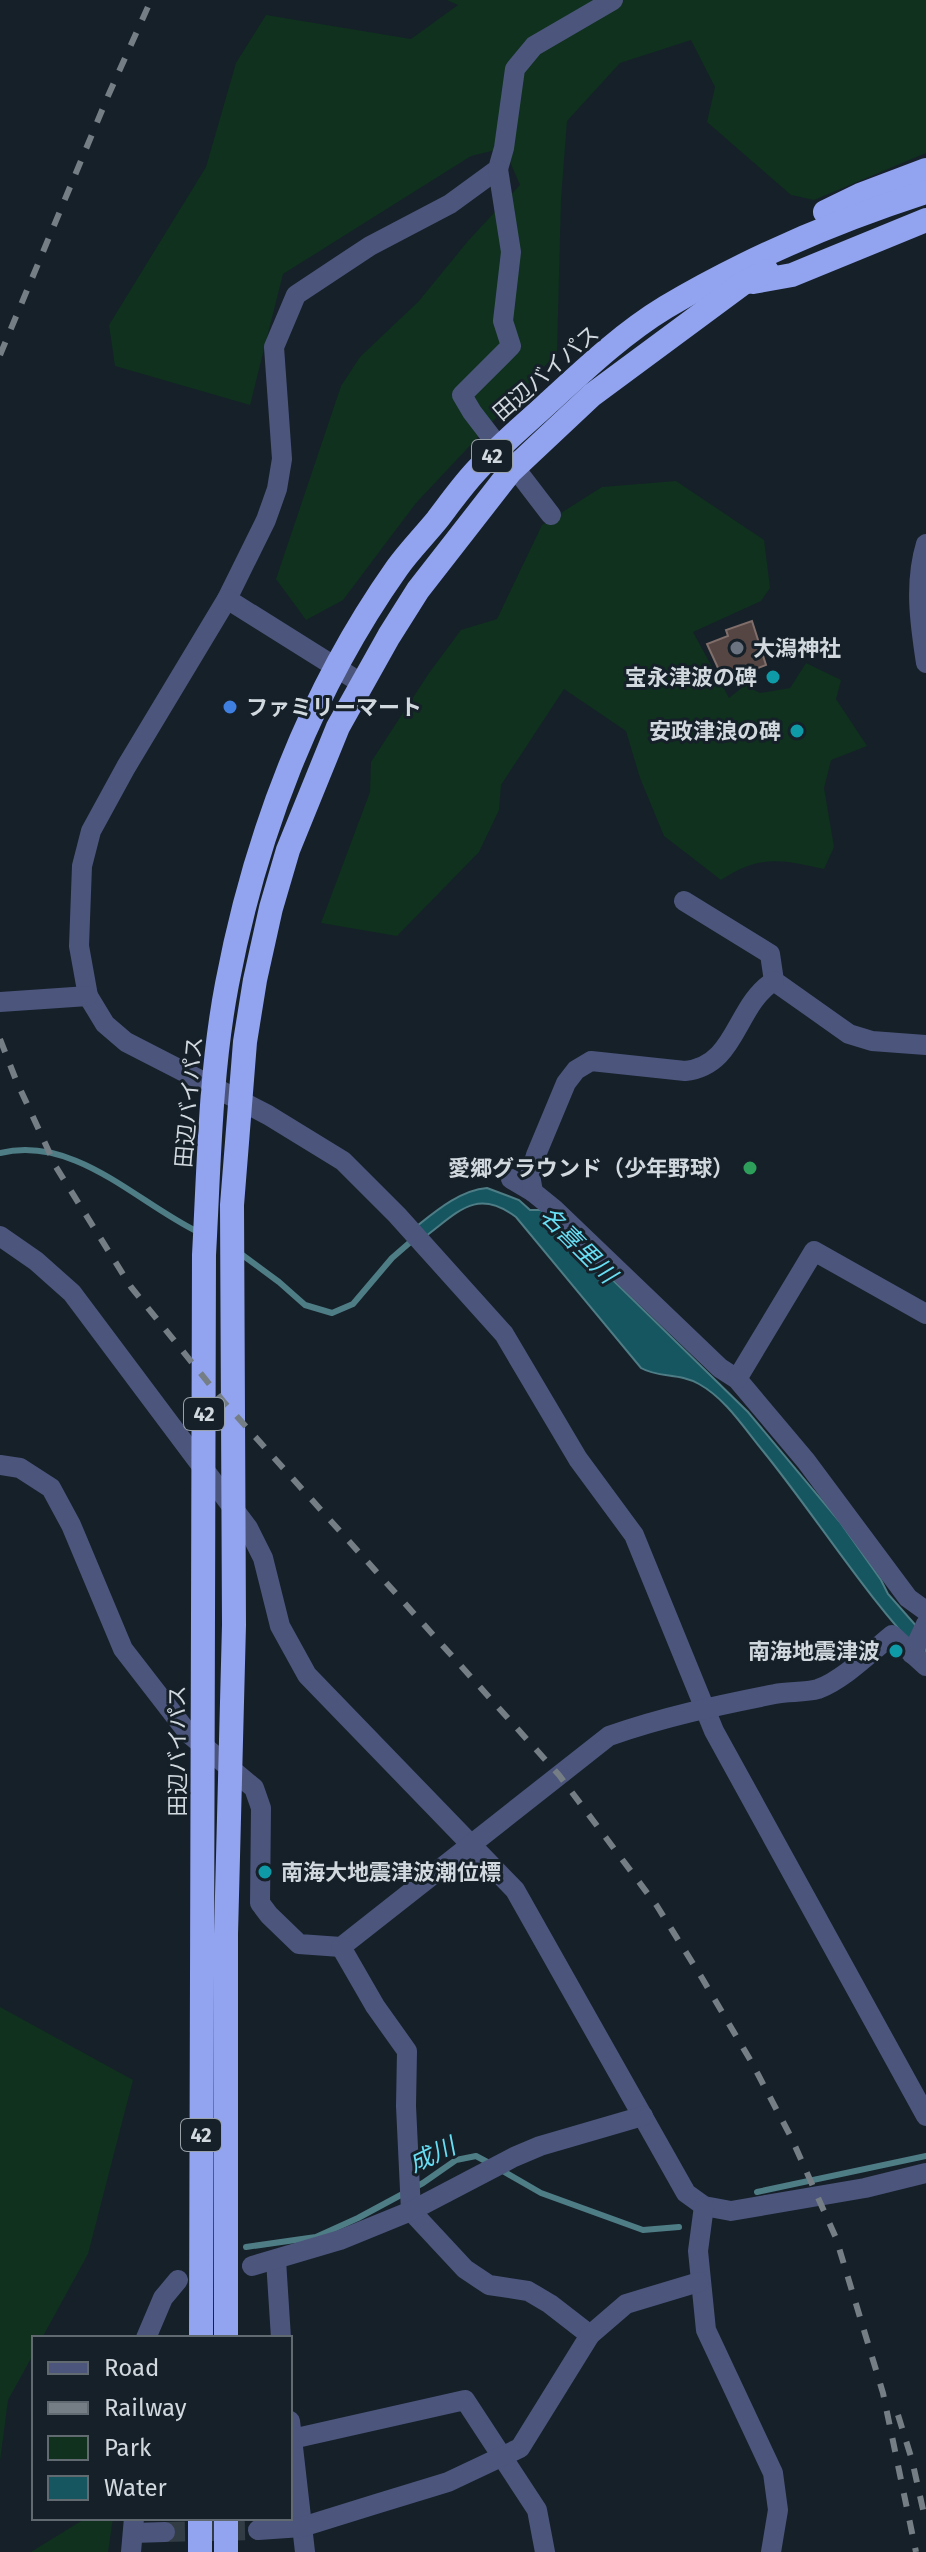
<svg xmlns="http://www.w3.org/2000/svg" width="926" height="2552" viewBox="0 0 926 2552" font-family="'Fira Sans','Noto Sans JP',sans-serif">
  <rect width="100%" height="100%" fill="#162029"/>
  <g fill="#0f311e">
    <polygon points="447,0 926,0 926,153 814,200 791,195 707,122 715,87 691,40 620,63 567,121 561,199 557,353 416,503 343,600 306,620 276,579 341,386 360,357 419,301 468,241 520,185 504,148 471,156 283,274 250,405 115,366 109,325 206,167 236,63 266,15 411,39 458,5"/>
    <path d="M676 481 764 540 770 588 761 601 693 632 729 698 745 685 760 693 790 688 806 663 841 680 836 699 867 746 831 760 824 788 834 847 824 869C781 860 761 854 721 880L664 836 640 778 626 731 564 689 501 785 499 810 479 852 397 936 321 923 370 792 371 762 429 673 461 630 497 619 542 525 602 487Z"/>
    <polygon points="0,2007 133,2080 88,2254 42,2338 34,2338 34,2353 8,2400 0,2461"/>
    <polygon points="86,2518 113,2518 108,2552 31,2552"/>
  </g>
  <path fill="#165661" stroke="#4e7d86" stroke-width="2" d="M487 1188 519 1200 530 1210H541L748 1412 840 1522 881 1580 888 1594 926 1637V1659C865 1596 818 1519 763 1451 744 1428 726 1399 699 1384 681 1373 658 1378 641 1368L516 1217C477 1188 459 1211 426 1236L417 1226C437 1210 461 1190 487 1188Z"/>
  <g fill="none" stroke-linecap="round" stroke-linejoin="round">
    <g stroke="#4e7d86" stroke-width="6">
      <path d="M0 1153C75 1135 136 1202 198 1232"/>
      <polyline points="237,1251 279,1282 305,1305 332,1313 353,1304 392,1258 415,1238"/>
      <polyline points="501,2170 541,2193 643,2230 679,2227"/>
      <polyline points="757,2192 926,2156"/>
      <polyline points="246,2247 316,2237 358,2218 423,2183 456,2160 476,2156 491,2164"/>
    </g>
  </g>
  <polygon fill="#554643" stroke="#806e6b" stroke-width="2" points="752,621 766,665 724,681 707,644 728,636 726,630"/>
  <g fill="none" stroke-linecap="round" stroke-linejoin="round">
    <polyline stroke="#323c44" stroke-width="20" stroke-dasharray="20 10" stroke-linecap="butt" points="165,2532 258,2530"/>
    <g stroke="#4c557c" stroke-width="20">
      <polyline points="613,0 534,46 515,69 504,148 498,169 450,204 370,246 296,295 274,347 282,459 277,489 266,520 227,599 126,767 91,831 82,866 79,946 88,996 105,1024 126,1042 268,1115 343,1161 397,1215 504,1334 578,1459 634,1535 714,1731 926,2116"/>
      <polyline points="498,169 511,252 503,321 511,346 462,395 472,412 551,515"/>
      <path d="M926 544C914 583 920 624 926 663"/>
      <polyline points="227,599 361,683"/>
      <polyline points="684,901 770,954 774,981 849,1034 872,1041 926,1045"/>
      <polyline points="0,1002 88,996"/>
      <polyline points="511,1179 533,1192 554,1209 720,1368 737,1379 806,1461 908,1598 926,1611"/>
      <path d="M533 1192 530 1175 536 1155 566 1083 576 1070 591 1061 685 1071C737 1066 735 1005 774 981"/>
      <polyline points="0,1236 36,1261 72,1293 248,1528 263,1558 280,1626 307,1675 515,1890 686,2193 704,2206 731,2211 865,2188 926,2173"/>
      <polyline points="737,1379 814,1251 926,1314"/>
      <path d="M0 1465 20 1468 51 1488 71 1525 123 1649 188 1733 254 1788 261 1808 260 1903 269 1915 299 1944 341 1947 609 1736C663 1717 719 1705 775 1694 788 1691 805 1693 818 1689 843 1680 871 1652 892 1635L926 1666"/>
      <polyline points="912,1654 926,1624"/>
      <polyline points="341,1947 375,2006 407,2051 406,2106 411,2211 465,2269 489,2285 528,2291 550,2304 590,2335"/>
      <polyline points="704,2206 698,2251 706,2330 773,2473 778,2510 771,2552"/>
      <polyline points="276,2260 281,2338"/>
      <polyline points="252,2266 340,2240 411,2211 514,2157 540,2146 643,2116"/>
      <polyline points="146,2338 163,2298 178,2280"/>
      <polyline points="290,2421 305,2552"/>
      <polyline points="292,2439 465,2400 537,2510 545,2552"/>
      <polyline points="258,2530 302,2527 376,2504 448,2482 520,2448 590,2335 626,2304 699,2282"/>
      <polyline points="133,2533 165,2532"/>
      <polyline points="131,2552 134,2518"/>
    </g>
    <g stroke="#92a3ef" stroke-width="24">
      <polyline points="825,212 860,195 926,170"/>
      <polyline points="753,282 792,275 926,220"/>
      <path d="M201 2338 204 1255C209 1165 210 1073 227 984 255 836 310 691 397 568 409 551 424 536 437 520 450 503 462 486 476 471 498 447 523 426 547 404 584 370 623 333 666 307 747 259 836 221 926 192"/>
      <polyline points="226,2338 226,1934 234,1625 232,1205 245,1042 255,980 271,908 288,850 338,727 389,636 418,590 510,472 592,395 742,284 767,271"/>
      <polyline points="200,2552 200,2518"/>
      <polyline points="226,2552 226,2518"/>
    </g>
    <g stroke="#757e85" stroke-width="6" stroke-dasharray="14 14" stroke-linecap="butt">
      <polyline points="0,355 108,96 151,0"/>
      <polyline points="0,1039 16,1080 56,1167 131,1287 223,1401 559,1775 657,1906 702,1978 752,2063 791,2137 836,2238 883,2393 916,2552"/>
      <polyline points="898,2415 912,2460 926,2523"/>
    </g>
  </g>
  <circle fill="#6b7280" stroke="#162029" stroke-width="3" cx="737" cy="648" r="8"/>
  <g fill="#0f9aa8" stroke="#162029" stroke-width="3">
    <circle cx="773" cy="677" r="8"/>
    <circle cx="797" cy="731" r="8"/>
    <circle cx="896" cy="1651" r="8"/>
    <circle cx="265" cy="1872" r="8"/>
  </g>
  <circle fill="#3f7fe0" stroke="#162029" stroke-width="3" cx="230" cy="707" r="8"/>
  <circle fill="#2e9e5b" stroke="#162029" stroke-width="3" cx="750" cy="1168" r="8"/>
  <g text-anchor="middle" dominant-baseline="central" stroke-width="6" stroke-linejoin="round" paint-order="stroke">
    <g fill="#162029" stroke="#99a1a8" stroke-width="2">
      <rect x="472" y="440" width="40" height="32" rx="6"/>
      <rect x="184" y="1398" width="40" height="32" rx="6"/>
      <rect x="181" y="2119" width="40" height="32" rx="6"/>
    </g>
    <g font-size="20" font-weight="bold" fill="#d1d8de">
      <text x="492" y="456">42</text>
      <text x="204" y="1414">42</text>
      <text x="201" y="2135">42</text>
    </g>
    <g font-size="22" fill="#d1d8de" stroke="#162029">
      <text transform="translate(546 373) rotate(-41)">田辺バイパス</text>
      <text transform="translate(189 1102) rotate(-85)">田辺バイパス</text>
      <text transform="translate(177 1751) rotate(-90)">田辺バイパス</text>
    </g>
    <g font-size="22" font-weight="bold" fill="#d1d8de" stroke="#162029" text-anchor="end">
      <text x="753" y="648" text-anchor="start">大潟神社</text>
      <text x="757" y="677">宝永津波の碑</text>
      <text x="246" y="707" text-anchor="start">ファミリーマート</text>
      <text x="781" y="731">安政津浪の碑</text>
      <text x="734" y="1168">愛郷グラウンド（少年野球）</text>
      <text x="880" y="1651">南海地震津波</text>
      <text x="281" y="1872" text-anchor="start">南海大地震津波潮位標</text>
    </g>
    <g font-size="24" font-style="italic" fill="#67def4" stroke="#162029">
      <text transform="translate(578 1245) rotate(45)">名喜里川</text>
      <text transform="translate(432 2155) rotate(-25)">成川</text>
    </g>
  </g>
  <rect x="32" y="2336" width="260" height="184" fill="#162029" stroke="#616a71" stroke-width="2"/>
  <rect x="48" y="2362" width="40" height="12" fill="#4c557c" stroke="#616a71" stroke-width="2"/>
  <text x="104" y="2376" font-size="24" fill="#d1d8de">Road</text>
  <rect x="48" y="2402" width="40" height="12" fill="#757e85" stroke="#616a71" stroke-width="2"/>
  <text x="104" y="2416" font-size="24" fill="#d1d8de">Railway</text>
  <rect x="48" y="2436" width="40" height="24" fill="#0f311e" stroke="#616a71" stroke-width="2"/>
  <text x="104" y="2456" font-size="24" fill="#d1d8de">Park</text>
  <rect x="48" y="2476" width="40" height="24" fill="#165661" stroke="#616a71" stroke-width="2"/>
  <text x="104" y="2496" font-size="24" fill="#d1d8de">Water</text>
</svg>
